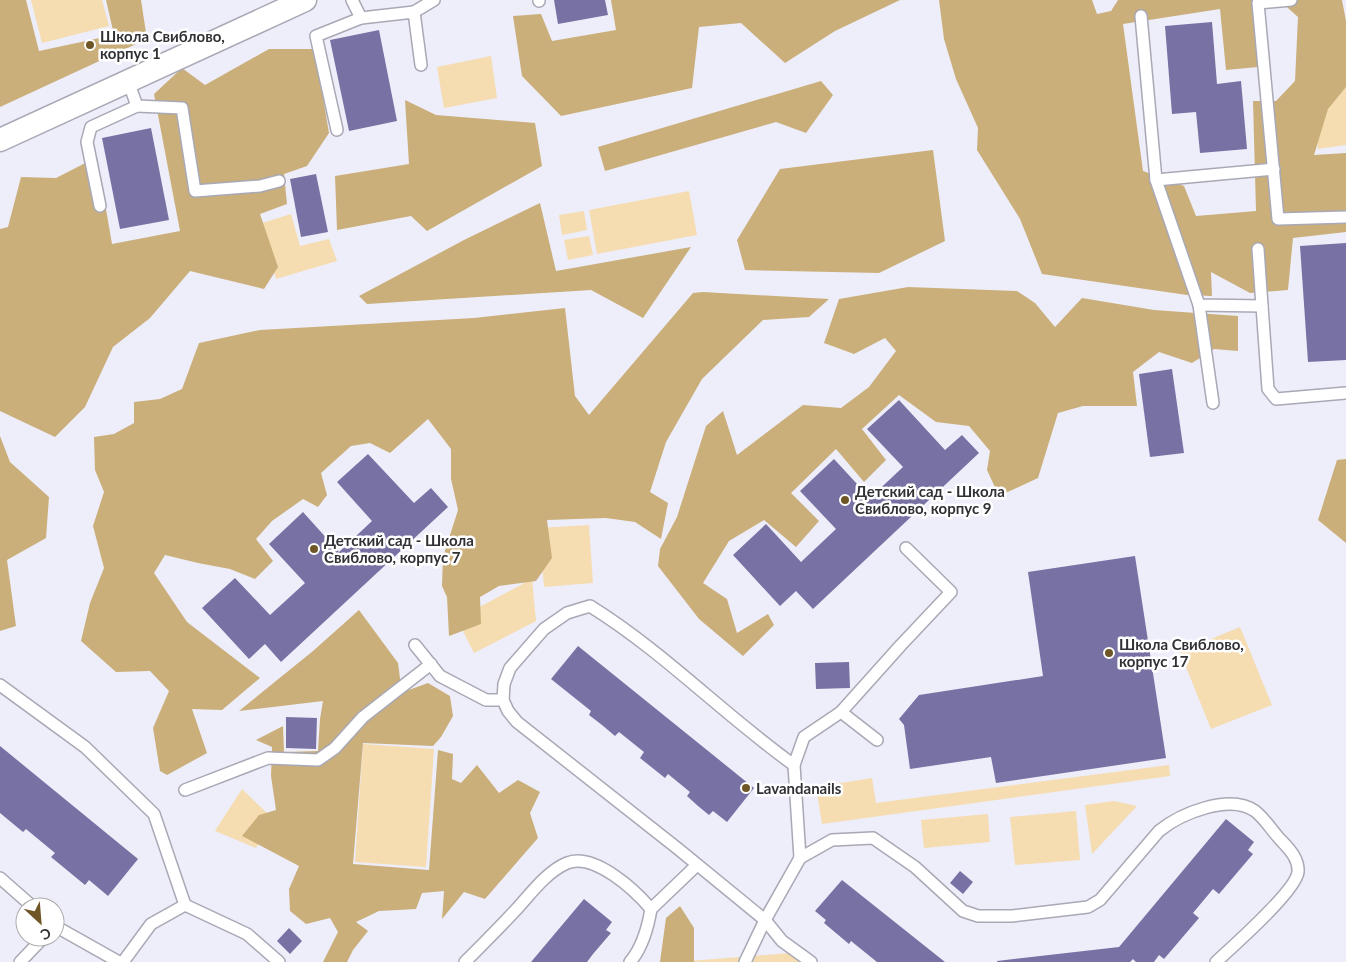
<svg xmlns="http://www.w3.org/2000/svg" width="1346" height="962" viewBox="0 0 1346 962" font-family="Lato,sans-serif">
  <rect width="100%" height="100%" fill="#eeedfa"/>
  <g fill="#f5ddb1">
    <polygon points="31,0 102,0 109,26 42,43"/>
    <polygon points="491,56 497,98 444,108 437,67"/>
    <polygon points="1346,88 1346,145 1318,149 1311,93"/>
    <polygon points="689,191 697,235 597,254 589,210"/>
    <polygon points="584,211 587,230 562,235 559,215"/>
    <polygon points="291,214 300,246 329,239 337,261 276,279 259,224"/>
    <polygon points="589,236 593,255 568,260 564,240"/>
    <polygon points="589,525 593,583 544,587 539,528"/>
    <polygon points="532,579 536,621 474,653 457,619"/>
    <polygon points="1240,627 1272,705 1211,729 1180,652"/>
    <polygon points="363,744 434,749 426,867 355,862"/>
    <polygon points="1169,765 1170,776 822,824 816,787 872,778 876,803"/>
    <polygon points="242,789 273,819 256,848 215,831"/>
    <polygon points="1114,801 1137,806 1092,854 1085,805"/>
    <polygon points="1076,811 1080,860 1015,865 1010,817"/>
    <polygon points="988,814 990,842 924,848 921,820"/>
    <polygon points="790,953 800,962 677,962"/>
  </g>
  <g fill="#caaf7a">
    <polygon points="0,0 26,0 39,51 114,35 106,0 141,0 147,39 0,107"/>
    <polygon points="611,0 900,0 835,31 785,63 741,23 699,27 692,88 561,116 522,76 513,16 541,14 552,41 616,30"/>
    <polygon points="939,0 1092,0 1097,14 1111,11 1118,0 1252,0 1258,67 1226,70 1220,9 1123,24 1143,171 1184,186 1196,216 1256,211 1253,101 1276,101 1295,81 1298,17 1279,0 1342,0 1346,21 1346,87 1328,109 1314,155 1346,153 1346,232 1293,238 1288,290 1250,293 1211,272 1212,296 1187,295 1042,274 1020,219 977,150 978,128 956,79 944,39"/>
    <polygon points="269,49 315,49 329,133 307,166 284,174 287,204 260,214 278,267 264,289 190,271 150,318 113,347 85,407 55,437 0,411 0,229 8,227 21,177 56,178 97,157 112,244 180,231 154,94 182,68 205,85"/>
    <polygon points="821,81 833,95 806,133 776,122 605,171 598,147"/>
    <polygon points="405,100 436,115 535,123 542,166 427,231 411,216 337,230 335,176 409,164"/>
    <polygon points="933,150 945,241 879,273 745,270 737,240 780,169"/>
    <polygon points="540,203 556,271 691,247 643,318 591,290 367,304 359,296 464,240"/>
    <polygon points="908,287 1017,291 1035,303 1055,327 1082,298 1154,310 1238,316 1238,351 1214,349 1192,363 1159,352 1133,372 1137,406 1083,406 1058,413 1038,478 999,496 987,470 990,451 969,426 936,422 899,395 862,429 886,460 864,482 836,449 791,493 819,521 796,547 764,520 729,541 703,583 727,599 737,633 768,614 774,625 743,656 699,619 658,566 660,549 677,517 706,426 723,411 737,455 803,405 841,408 869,387 896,351 885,338 854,354 824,343 839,299"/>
    <polygon points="703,292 829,299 809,317 763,320 702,379 666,442 650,492 668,503 661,539 635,522 606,518 547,520 552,558 536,581 499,586 480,597 481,624 449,636 447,597 442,586 443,557 458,510 451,479 451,449 428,419 390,453 370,443 351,446 321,473 327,495 318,507 303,499 272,521 256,539 273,561 255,579 230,569 198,563 165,555 154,573 187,622 260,678 222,710 192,709 207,753 167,775 160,771 153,728 169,691 150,671 116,672 81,641 90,603 104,568 93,526 104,492 95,470 94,437 114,434 134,423 134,402 160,399 182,389 199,343 260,330 474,318 565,308 575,396 589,415 693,293"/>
    <polygon points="0,436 10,462 49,497 46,538 7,560 16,626 0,631"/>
    <polygon points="1346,459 1346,543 1318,520 1337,460"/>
    <polygon points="359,610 398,663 401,686 406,691 428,683 450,696 453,716 441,737 433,746 363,743 353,864 429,870 438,750 453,754 452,779 461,783 477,765 499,793 518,780 540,792 530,813 538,838 485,899 464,892 442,919 444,891 422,893 416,909 379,911 356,922 368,931 353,950 347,962 323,962 338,932 330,918 306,924 290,911 289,889 299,866 242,836 259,815 276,810 271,776 272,747 256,740 283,726 284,752 318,751 320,719 323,701 239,711 313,651"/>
    <polygon points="680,906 694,928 694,962 660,962 666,918"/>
  </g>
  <g fill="#7872a4">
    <polygon points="554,0 605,0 608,15 558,24"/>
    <polygon points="1212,22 1217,84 1241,81 1247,149 1200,153 1196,112 1172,114 1165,26"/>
    <polygon points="379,30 397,121 349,131 330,40"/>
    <polygon points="151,128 169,220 120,229 102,138"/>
    <polygon points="316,174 328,232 301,237 290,179"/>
    <polygon points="1346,243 1346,360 1308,362 1300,246"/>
    <polygon points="1172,369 1184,453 1150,457 1139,374"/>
    <polygon points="899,400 945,450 962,435 979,453 813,609 796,591 780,606 733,555 766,524 801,562 836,529 800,491 834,459 870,498 903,467 867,429"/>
    <polygon points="368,454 414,503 431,488 448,507 281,662 265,644 249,659 202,608 235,578 270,615 305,583 269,544 303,512 339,552 372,521 337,482"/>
    <polygon points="1135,556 1166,758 996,783 991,757 910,769 904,725 899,719 919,695 1043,676 1028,572"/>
    <polygon points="578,646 754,788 727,822 713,811 709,815 698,806 687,796 690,792 668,774 665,778 640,758 644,752 619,732 615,736 602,725 589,715 591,711 551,679"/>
    <polygon points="849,662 850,688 816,689 815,663"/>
    <polygon points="286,717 317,718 316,749 286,748"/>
    <polygon points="0,746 138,859 108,896 89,880 85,885 51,857 55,853 26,829 23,832 0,813"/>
    <polygon points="1226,819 1254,842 1248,850 1253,854 1219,894 1213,889 1193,913 1199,918 1164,959 1159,955 1154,962 1136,962 1133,959 1130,962 997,962 997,961 1119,947"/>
    <polygon points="960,871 973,882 963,894 950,883"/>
    <polygon points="842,880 945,962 877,962 851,941 849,944 824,923 826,920 815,911"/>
    <polygon points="584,899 612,922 606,930 611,933 593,954 587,962 531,962"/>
    <polygon points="289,928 302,941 290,954 277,941"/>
  </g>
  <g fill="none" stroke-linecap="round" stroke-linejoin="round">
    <g stroke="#a9a8b5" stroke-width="14">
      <g id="service">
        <polyline points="352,0 361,18 414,12 421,65"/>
        <polyline points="539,0 539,1"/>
        <polyline points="1291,0 1258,3 1278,219 1346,217"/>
        <polyline points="414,12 434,0"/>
        <polyline points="1141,16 1156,180 1274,169"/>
        <polyline points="128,81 137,106 182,108 195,191 260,186 279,181"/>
        <polyline points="337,130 316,36 361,18"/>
        <polyline points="1156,180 1199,305 1262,306 1258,249"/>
        <polyline points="100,206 87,142 91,127 137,106"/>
        <polyline points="1199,305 1213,403"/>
        <polyline points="1262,306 1268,389 1276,399 1346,393"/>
        <polyline points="415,645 440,676 486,700 503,700 508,711 517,722 677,848 765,920 782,941 811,962"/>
        <polyline points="0,685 85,747 154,814 185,905"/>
        <path d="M503 700 504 684 510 668 544 629 567 613 590 606C664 652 724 715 794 765"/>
        <polyline points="841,712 877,740"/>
        <polyline points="185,790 268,758 318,760 335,748 363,717 431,664"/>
        <polyline points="800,858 794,765 804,737 841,712 901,645 951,592 906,548"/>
        <polyline points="0,878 33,907"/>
        <polyline points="651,909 697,865"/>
        <polyline points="55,926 119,962"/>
        <polyline points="20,962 44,937"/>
        <polyline points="123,962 151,924 185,905 247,934 279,962"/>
        <path d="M465 962C481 946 496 931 511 915 528 898 544 873 567 863 594 852 635 890 651 909 648 927 642 948 630 962"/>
        <path d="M745 962 765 920 800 858 832 840 873 838 915 867 963 911 978 916H1012L1088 907 1100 900 1159 831C1180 814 1229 793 1255 811 1264 818 1271 829 1278 837 1287 847 1299 857 1298 872 1296 891 1232 947 1216 962"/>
      </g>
    </g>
    <g stroke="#a9a8b5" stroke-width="25">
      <polyline id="minor" points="0,140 305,0"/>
    </g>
    <use href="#service" stroke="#fff" stroke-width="11"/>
    <use href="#minor" stroke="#fff" stroke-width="22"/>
  </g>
  <g fill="#6e5626" stroke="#fff" stroke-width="2">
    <circle cx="90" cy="45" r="5"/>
    <circle cx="845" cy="500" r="5"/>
    <circle cx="314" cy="549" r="5"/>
    <circle cx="1109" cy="653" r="5"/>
    <circle cx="746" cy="788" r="5"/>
  </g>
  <g text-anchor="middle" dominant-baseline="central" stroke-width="5" stroke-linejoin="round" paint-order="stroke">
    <g font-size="15" font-weight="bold" fill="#303035" stroke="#fff" text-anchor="start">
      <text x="100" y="36">Школа Свиблово,<tspan x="100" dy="17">корпус 1</tspan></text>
      <text x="855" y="491">Детский сад - Школа<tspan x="855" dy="17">Свиблово, корпус 9</tspan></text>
      <text x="324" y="540">Детский сад - Школа<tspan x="324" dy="17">Свиблово, корпус 7</tspan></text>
      <text x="1119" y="644">Школа Свиблово,<tspan x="1119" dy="17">корпус 17</tspan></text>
      <text x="756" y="788">Lavandanails</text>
    </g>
  </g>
  <g transform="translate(40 922) rotate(154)"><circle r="24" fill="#ffffff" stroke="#acacae"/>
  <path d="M0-4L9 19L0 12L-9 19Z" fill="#6e5626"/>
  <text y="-8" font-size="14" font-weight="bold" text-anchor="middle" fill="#303035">С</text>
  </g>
</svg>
